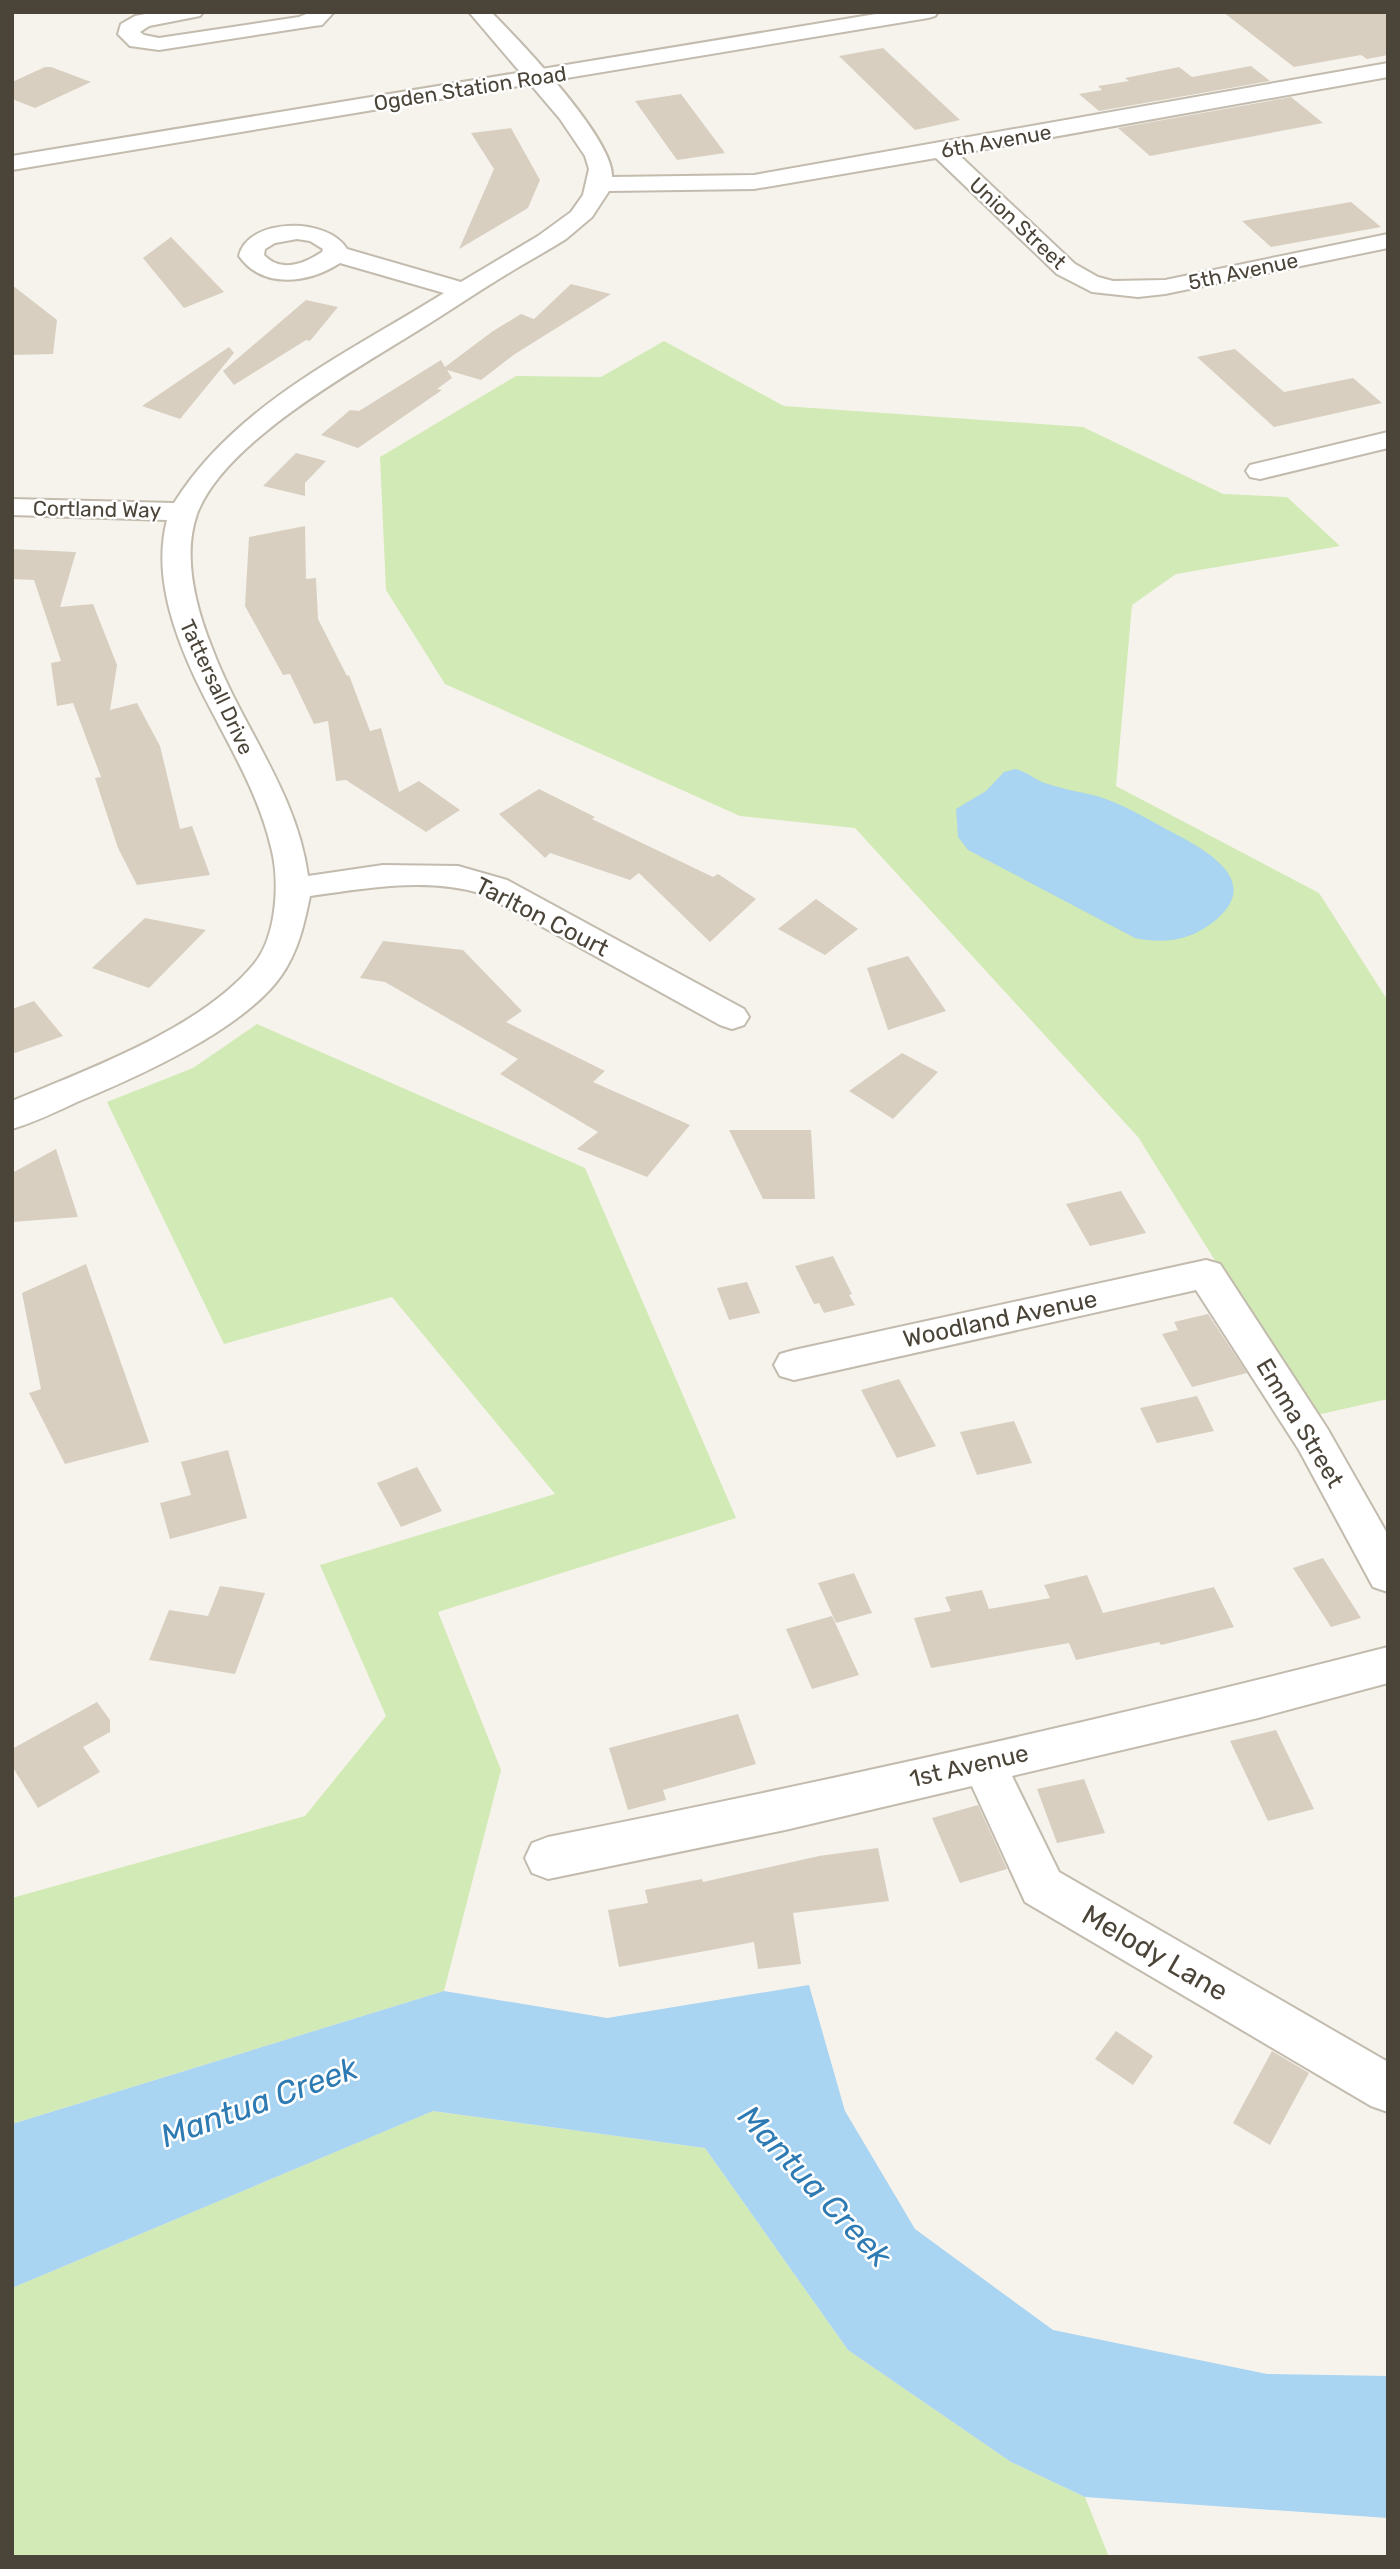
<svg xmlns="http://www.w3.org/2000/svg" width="1400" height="2569" viewBox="0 0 1400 2569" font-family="Rubik,sans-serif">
  <rect width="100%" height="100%" fill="#f6f3ec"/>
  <g fill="#d2eab5">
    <polygon points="664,341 784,406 1083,427 1223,494 1287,497 1340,546 1176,574 1132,605 1116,786 1319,893 1388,1001 1388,1399 1312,1416 1138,1137 855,828 740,816 445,684 386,590 380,457 516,376 601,377"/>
    <polygon points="257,1024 585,1168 736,1518 438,1612 501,1770 444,1991 12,2124 12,1898 305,1816 386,1716 320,1565 555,1494 392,1297 224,1344 107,1102 193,1068"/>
    <polygon points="433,2111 705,2148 848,2350 1011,2462 1085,2497 1109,2557 12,2557 12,2288"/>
  </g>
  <g fill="#a9d4f2">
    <path d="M1015 769C1027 771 1036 781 1048 784 1065 790 1083 792 1100 797 1124 805 1146 818 1168 830 1204 849 1267 881 1212 923 1189 941 1162 944 1135 938L968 850 958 837 956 809 986 791 1004 772Z"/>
    <polygon points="809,1985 845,2111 915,2229 1053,2330 1267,2374 1388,2376 1388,2518 1085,2497 1011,2462 848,2350 705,2148 433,2111 12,2288 12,2124 444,1991 607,2018"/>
  </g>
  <g fill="#d8cfc1">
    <polygon points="1223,12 1388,12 1388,55 1367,59 1361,55 1294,67"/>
    <polygon points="883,48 960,120 915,130 839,56"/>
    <polygon points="1251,66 1270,81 1099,111 1079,94 1102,90 1098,86 1129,81 1125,78 1179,67 1192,77"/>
    <polygon points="45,67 51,67 91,82 35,108 12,99 12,82"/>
    <polygon points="681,94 725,153 677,160 635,101"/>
    <polygon points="1291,97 1323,123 1150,156 1118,128"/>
    <polygon points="511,128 540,180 528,208 459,249 494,169 471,133"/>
    <polygon points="1351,202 1381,227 1271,247 1242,221"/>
    <polygon points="171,237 224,292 184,308 143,258"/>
    <polygon points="571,284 611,294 515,354 481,380 447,370 452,378 437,389 442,390 358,448 321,435 350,410 359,411 441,360 445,367 493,331 521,314 534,319"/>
    <polygon points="12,285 57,320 53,354 12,355"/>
    <polygon points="306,300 338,307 310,341 306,340 234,385 223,371"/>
    <polygon points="229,347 234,353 180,419 142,406"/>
    <polygon points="1235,349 1284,392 1353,378 1382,403 1274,427 1197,357"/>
    <polygon points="296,453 326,461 305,483 305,496 263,486"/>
    <polygon points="305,526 306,579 316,578 318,619 347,676 349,675 370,731 381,728 399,792 419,781 460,810 426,832 346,780 336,781 328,721 314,724 290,674 283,675 245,606 249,537"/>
    <polygon points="12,549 76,552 60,607 93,604 117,665 110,710 137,703 160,746 180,829 192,826 210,875 137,885 118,848 95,778 101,777 73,703 57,706 51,663 61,661 34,580 12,579"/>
    <polygon points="539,789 595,817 592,819 713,877 718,874 756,899 710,942 639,873 630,880 550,853 545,858 499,814"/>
    <polygon points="816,899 858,929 825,955 778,929"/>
    <polygon points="145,918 206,930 149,988 92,968"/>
    <polygon points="383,941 463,950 522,1011 506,1022 605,1071 593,1082 690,1125 647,1177 577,1149 598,1132 500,1074 518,1059 385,982 360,978"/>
    <polygon points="908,956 946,1011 888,1030 867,968"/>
    <polygon points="34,1001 63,1036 12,1054 12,1009"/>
    <polygon points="902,1053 938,1072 893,1119 849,1091"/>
    <polygon points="729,1130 811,1130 815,1199 763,1199"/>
    <polygon points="56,1149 78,1217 12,1222 12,1173"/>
    <polygon points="1121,1191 1146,1233 1090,1246 1066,1204"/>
    <polygon points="833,1256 852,1294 849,1295 855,1305 824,1313 819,1303 814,1304 795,1266"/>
    <polygon points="86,1264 149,1442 65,1464 29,1393 41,1389 22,1293"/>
    <polygon points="747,1282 760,1313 729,1320 717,1288"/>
    <polygon points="1208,1314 1247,1373 1192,1387 1162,1334 1178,1330 1174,1322"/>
    <polygon points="899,1379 936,1446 897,1458 861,1390"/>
    <polygon points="1197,1396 1214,1431 1157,1443 1140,1408"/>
    <polygon points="1014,1421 1032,1463 977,1475 960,1432"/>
    <polygon points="228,1450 247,1518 170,1539 160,1503 191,1495 181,1462"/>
    <polygon points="417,1467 442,1511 401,1527 377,1483"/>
    <polygon points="1323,1558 1361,1618 1331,1627 1293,1568"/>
    <polygon points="854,1573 872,1613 836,1623 818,1583"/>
    <polygon points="1087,1575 1103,1613 1214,1587 1234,1627 1161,1645 1159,1642 1076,1660 1069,1643 931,1668 914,1618 951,1611 945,1597 982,1590 989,1609 1050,1598 1044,1585"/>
    <polygon points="220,1586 265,1593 235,1674 149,1660 169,1610 208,1616"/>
    <polygon points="832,1616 859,1675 812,1689 786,1629"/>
    <polygon points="97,1702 110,1720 110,1732 83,1747 100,1772 38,1808 12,1766 12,1749"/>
    <polygon points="738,1714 756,1764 663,1790 666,1800 628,1810 609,1748"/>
    <polygon points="1276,1730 1314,1809 1268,1821 1230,1741"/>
    <polygon points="1084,1779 1105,1833 1057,1843 1037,1789"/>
    <polygon points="978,1805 1007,1869 960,1883 932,1818"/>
    <polygon points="878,1848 889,1901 793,1913 801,1964 758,1969 754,1942 619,1967 608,1910 648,1903 645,1890 702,1879 703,1882 819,1856"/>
    <polygon points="1116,2031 1153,2056 1133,2085 1095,2059"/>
    <polygon points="1272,2051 1309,2073 1270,2145 1233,2123"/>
  </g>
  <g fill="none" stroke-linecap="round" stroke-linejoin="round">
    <g stroke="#c2bbae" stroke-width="4">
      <g id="minor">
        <polygon points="156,12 203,12 200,16 149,26 140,32 144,35 159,38 299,17 311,12 334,12 322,25 314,26 159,50 130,46 118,34 121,24 135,16"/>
        <path d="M469 12H491C519 40 615 140 612 177L754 175 1388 63V77L958 154 1075 264 1098 277 1113 281 1165 280 1388 234V248L1165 294 1138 297 1092 292 1057 274 936 158 754 189 609 191 592 217 566 239C547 251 527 262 507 274 474 294 442 316 409 336 348 374 223 444 197 514 182 557 196 608 212 648 241 726 297 792 308 876L383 865 458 866 507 880 744 1009 749 1017 744 1025 732 1029 720 1025 483 894C427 877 368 888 310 896 304 925 298 952 281 976 243 1030 137 1077 77 1102 56 1112 35 1122 12 1129V1101C89 1069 200 1029 254 964 277 936 280 880 271 847 257 787 221 733 195 678 173 630 153 574 167 520L12 515V499L174 503C236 404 348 353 444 293L340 263C309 283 263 290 239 256 247 218 327 216 347 249L461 282 538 236 571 212 583 195 589 169 585 156 560 119ZM297 239 310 241 323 249 322 252C304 264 281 273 264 255L265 249 275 243Z"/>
        <polygon points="1388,432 1388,448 1260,479 1250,477 1246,471 1250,465"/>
        <polygon points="1206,1260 1220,1264 1327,1428 1388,1535 1388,1592 1373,1587 1299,1450 1196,1290 794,1380 780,1376 774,1365 780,1354 794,1350"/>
        <path d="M1388 1647V1683L1258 1718 1012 1776 1059 1872 1388 2062V2112L1371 2106 1025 1902 972 1786 785 1830 548 1879 532 1873 525 1858 532 1843 548 1837C830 1781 1109 1719 1388 1647Z"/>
      </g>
    </g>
    <g stroke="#c2bbae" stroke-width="4">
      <polygon id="tertiary" points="888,12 938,12 935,16 928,18 12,170 12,156"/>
    </g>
    <use href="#minor" fill="#fff" fill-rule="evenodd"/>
    <use href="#tertiary" fill="#fff" fill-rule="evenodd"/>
  </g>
  <g text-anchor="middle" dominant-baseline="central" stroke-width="5" stroke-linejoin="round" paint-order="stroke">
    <g font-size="21" fill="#4b4439" stroke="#fff">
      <text transform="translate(470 88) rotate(-9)">Ogden Station Road</text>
      <text transform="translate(996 141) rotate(-10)">6th Avenue</text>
      <text transform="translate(1018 223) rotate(43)">Union Street</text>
      <text transform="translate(1243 271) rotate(-12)">5th Avenue</text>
      <text transform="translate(97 509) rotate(1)">Cortland Way</text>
      <text transform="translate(217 687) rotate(65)">Tattersall Drive</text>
    </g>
    <g font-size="24" fill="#4b4439" stroke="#fff">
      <text transform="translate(542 917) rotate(27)">Tarlton Court</text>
      <text transform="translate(1000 1319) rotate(-12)">Woodland Avenue</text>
      <text transform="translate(1300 1423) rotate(59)">Emma Street</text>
      <text transform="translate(969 1766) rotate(-13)">1st Avenue</text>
    </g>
    <g font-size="28" fill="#4b4439" stroke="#fff">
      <text transform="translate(1155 1953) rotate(30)">Melody Lane</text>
    </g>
    <g font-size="32" font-style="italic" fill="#2e7ab2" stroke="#fff">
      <text transform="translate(259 2102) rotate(-20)">Mantua Creek</text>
      <text transform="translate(815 2186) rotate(47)">Mantua Creek</text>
    </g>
  </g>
  <rect width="1400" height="2569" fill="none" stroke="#4b4439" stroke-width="28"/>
</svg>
